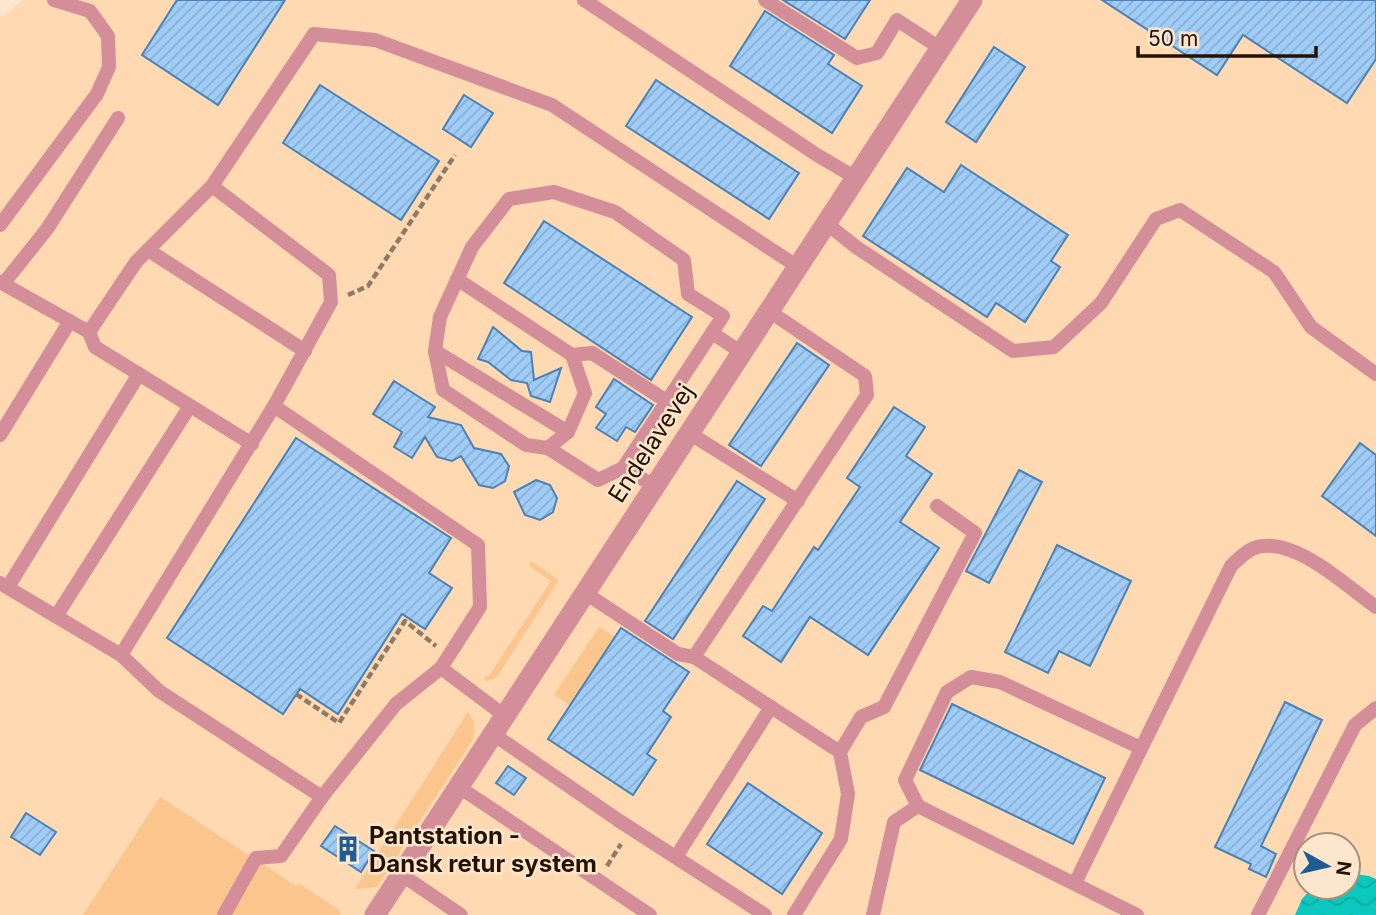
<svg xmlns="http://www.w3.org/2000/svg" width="1376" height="915" viewBox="0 0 1376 915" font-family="Inter,sans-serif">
  <defs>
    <pattern id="water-waves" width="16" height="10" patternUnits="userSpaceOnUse" patternTransform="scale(1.75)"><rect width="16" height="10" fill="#0ac8be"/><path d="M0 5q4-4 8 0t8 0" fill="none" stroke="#0aaba2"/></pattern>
    <pattern id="building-hatch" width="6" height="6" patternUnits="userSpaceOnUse" patternTransform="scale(1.75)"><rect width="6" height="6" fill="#a0ccf8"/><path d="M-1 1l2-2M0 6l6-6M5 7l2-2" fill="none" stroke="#8aaed3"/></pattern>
  </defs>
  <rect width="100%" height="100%" fill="#fde6ce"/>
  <path fill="#ffd9b1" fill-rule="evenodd" d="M24 0H1376V915H0V18ZM1306 845H1348V887H1306Z"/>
  <g fill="#fac68d">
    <polygon points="531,561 559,580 497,677 487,681 484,680 485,677 489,676 551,581 529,566"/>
    <polygon points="599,627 615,637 570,705 554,695"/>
    <path d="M468 712C475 722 476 729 472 741L377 887 355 889Z"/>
    <polygon points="160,797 296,886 298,883 339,910 341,915 83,915"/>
  </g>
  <polygon fill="url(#water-waves)" points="1348,873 1369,876 1376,879 1376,915 1295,915 1302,899 1312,888 1348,887"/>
  <g fill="url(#building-hatch)" stroke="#4882b7" stroke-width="2">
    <polygon points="177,0 285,0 218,105 142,55"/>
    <polygon points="783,0 870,0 845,39"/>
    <polygon points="1102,0 1376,0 1376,59 1347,103 1243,35 1217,75"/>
    <polygon points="765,11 834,55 828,64 862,86 832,133 730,66"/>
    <polygon points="994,47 1025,67 976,142 946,122"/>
    <polygon points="656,80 799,173 769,219 626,126"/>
    <polygon points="320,85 439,161 401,220 283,143"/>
    <polygon points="464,95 493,113 471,147 443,129"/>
    <polygon points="961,165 1068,235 1051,261 1060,267 1025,322 996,303 987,317 863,236 907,168 944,192"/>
    <polygon points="544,221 692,317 651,380 504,283"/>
    <polygon points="493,327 522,351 531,352 534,380 561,368 550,402 531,396 527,383 511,380 488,362 478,359"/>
    <polygon points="797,343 829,365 761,466 729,445"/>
    <polygon points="614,379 653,405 635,432 626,427 617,441 596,428 606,414 596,407"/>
    <polygon points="394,381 435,407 428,417 461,425 474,448 501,454 509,466 505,481 493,488 479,485 461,456 452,461 437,457 425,437 412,458 394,447 402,432 373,414"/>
    <polygon points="894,407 925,427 906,456 932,474 900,522 939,548 868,655 810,617 781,662 743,636 763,606 772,611 814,547 818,550 860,487 847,478"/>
    <polygon points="296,438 451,538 429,573 452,588 425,629 402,614 338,714 300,689 283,714 167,638"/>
    <polygon points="1360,443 1376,455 1376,536 1322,496"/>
    <polygon points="1019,470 1042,482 989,583 966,571"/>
    <polygon points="536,480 550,485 557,498 553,512 540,520 525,515 514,492"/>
    <polygon points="737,481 765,499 673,639 645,621"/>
    <polygon points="1057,545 1131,581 1090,666 1059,651 1048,673 1005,652"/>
    <polygon points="621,628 689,672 663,711 671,717 647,754 656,760 633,795 548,739"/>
    <polygon points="1285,702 1322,720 1261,846 1276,854 1266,877 1249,869 1251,864 1215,847"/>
    <polygon points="952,704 1105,778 1073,844 920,770"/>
    <polygon points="508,766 526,778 514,795 496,783"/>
    <polygon points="748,783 822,833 782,894 707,844"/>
    <polygon points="26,813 56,832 40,855 11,837"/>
    <polygon points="335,826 374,851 361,872 321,846"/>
  </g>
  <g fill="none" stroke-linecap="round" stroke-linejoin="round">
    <g stroke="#8f7a66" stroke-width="4.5" stroke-dasharray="7 3.5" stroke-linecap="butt">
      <polyline points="348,295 368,286 455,155"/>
      <polyline points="296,694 339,723 405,621 436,646"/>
      <polyline points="607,866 621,844"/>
    </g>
    <g stroke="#d48e9a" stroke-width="14">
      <polyline points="584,0 817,155 856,178"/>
      <polyline points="765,0 857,58 877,53 897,20 940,48"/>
      <polyline points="212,186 136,262 89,332 95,347 252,444"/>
      <polyline points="826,223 856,247 1013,351 1054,347 1101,303 1156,219 1180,210 1274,272 1311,327 1376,374"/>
      <polyline points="0,225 97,94 109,67 108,36 90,11 54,0"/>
      <polyline points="148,250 305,351"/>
      <polyline points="457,279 572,355 585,393 568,432 548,448 526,445 443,390 435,351 440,317 472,247 509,199 554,192 615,212 684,260 688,294 723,316 623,468"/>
      <polyline points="0,282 89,332"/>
      <polyline points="4,283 47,229 118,118"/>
      <polyline points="769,311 865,376 867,395 694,657 840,752"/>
      <polyline points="712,333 741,352"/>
      <polyline points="435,351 568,432"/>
      <polyline points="572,355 592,353 668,402"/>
      <polyline points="689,433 798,501"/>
      <polyline points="0,435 70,321"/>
      <polyline points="548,448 598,480 623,468 655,486"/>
      <polyline points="0,583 121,655 159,691 322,797"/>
      <polyline points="8,587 139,374"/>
      <polyline points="585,593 678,654 694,657"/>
      <polyline points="57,615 190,406"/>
      <polyline points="121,655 274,406"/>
      <polyline points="505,716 441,668 480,607 478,545 274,406 331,302 329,275 212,186 314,34 375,40 552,105 798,267"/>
      <polyline points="493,734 618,820 765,915"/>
      <polyline points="459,787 650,915"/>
      <polyline points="918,806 905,780 947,692 971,677 1000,682 1141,748"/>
      <polyline points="676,857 771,707"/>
      <polyline points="402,875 461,915"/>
      <path d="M1075 883 1231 566C1238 559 1247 550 1257 547 1296 537 1346 586 1376 607"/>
      <polyline points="224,915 256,858 281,856 322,797 396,704 441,668"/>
      <polyline points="794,915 841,839 848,794 840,752 861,717 884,707 975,533 937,506"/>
      <polyline points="873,915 894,822 918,806 1137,915"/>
      <polyline points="1258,915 1355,725 1376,708"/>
    </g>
    <polyline stroke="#d48e9a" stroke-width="21" points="375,915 972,0"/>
  </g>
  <defs>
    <g id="building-bare" transform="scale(2.1)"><path d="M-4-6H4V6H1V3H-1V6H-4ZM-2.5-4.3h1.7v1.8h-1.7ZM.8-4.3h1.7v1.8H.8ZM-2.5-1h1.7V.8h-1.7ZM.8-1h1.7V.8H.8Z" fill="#1d5d93" stroke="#fde6ce" stroke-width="2.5" paint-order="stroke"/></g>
  </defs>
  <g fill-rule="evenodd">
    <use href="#building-bare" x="348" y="849"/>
  </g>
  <g text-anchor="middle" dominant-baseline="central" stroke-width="5" stroke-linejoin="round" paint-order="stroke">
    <g font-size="24" fill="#251100" stroke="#fde6ce">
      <text transform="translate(651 443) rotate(-57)">Endelavevej</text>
    </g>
    <g font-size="24" font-weight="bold" fill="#251100" stroke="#fde6ce" text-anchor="start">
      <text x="369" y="835">Pantstation -<tspan x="369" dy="28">Dansk retur system</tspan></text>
    </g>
  </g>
  <g transform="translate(1327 866) rotate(98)"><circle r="33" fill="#fde6ce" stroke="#a7917c" stroke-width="2"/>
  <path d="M0-5L12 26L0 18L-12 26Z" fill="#1d5d93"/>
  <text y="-10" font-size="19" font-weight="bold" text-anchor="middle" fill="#251100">N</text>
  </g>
  <path d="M1138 46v10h178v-10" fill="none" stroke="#251100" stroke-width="3.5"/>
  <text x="1148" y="46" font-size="21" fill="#251100" stroke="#fde6ce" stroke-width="5" paint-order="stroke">50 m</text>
</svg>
